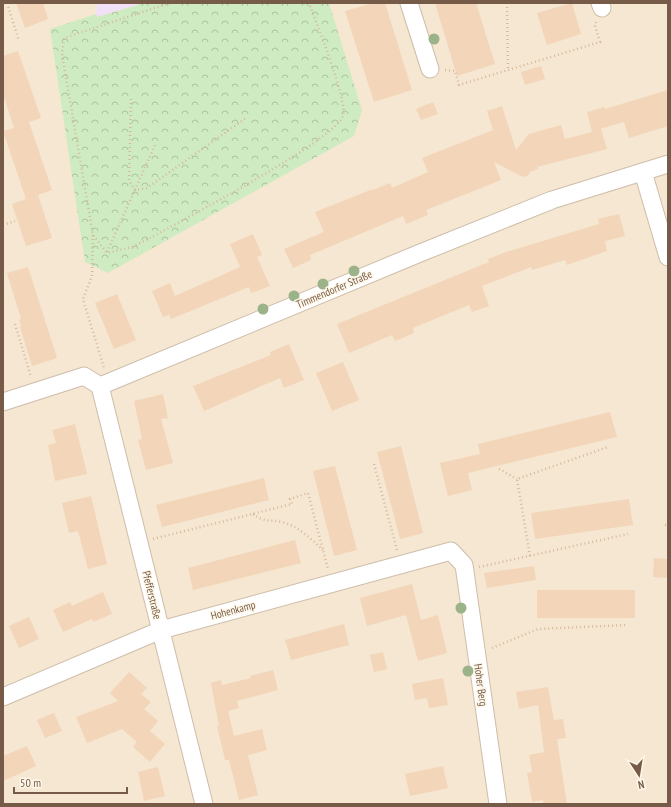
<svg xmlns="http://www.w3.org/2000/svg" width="671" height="807" viewBox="0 0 671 807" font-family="'PT Sans Narrow',sans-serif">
  <defs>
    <pattern id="park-crowns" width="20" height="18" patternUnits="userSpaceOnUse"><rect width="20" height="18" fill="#cfebc1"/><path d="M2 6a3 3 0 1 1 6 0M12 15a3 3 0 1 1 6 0" fill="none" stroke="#adc29f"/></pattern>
  </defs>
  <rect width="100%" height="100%" fill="#fdf5e3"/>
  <rect fill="#f5e7d1" x="3" y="3" width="665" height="801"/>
  <polygon fill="#f2e0f9" points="97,3 144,3 96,17"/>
  <polygon fill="url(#park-crowns)" points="144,3 329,3 362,110 354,136 108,273 85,262 50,29 96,14 97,17"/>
  <g fill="#f3d5ba">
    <polygon points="16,3 43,3 48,19 25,28"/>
    <polygon points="373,3 385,3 412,90 374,102 345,11"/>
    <polygon points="435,3 476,3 495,64 457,76"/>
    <polygon points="572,3 581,34 547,45 537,13"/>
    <polygon points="18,51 41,118 29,122 52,190 38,195 52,238 26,246 12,204 26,199 3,131 14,128 3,94 3,56"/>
    <polygon points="541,66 545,79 525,85 521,72"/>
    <polygon points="668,90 668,126 629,138 624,122 593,131 601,129 607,149 537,167 538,169 530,172 528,176 523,177 494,162 501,180 426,210 428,215 406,224 403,216 310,255 311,260 293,268 284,249 324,232 315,212 373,189 373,190 390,183 392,188 428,172 422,158 493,130 487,111 502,106 516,150 529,134 561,125 565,139 592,132 587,112 604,107 605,109"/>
    <polygon points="433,102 438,114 421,120 416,109"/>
    <polygon points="619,214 625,236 605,241 607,251 567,265 565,260 532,270 531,267 482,286 489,306 472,312 469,305 413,328 414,333 395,341 392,335 349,353 337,324 489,262 488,259 506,252 599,224 598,219"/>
    <polygon points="253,234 262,255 257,257 270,286 251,293 249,287 171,319 169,315 163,317 152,291 170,283 175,296 240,267 230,244"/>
    <polygon points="28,267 57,358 32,366 20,327 21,326 19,320 21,319 7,273"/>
    <polygon points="117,294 136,340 114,349 95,303"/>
    <polygon points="289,344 304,380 284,388 280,378 204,411 193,386 271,355 270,352"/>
    <polygon points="343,362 359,400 332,411 316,373"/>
    <polygon points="163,394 168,418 161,419 173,463 146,470 138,440 142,439 134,401"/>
    <polygon points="610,412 617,437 468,473 472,490 448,496 440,463 480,454 478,444"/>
    <polygon points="75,424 87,474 55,481 48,445 56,443 52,430"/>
    <polygon points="401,446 423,533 400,539 377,452"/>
    <polygon points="335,466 357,550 334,556 313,471"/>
    <polygon points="264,478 269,500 162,527 156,505"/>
    <polygon points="91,496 107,564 88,569 78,531 69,533 62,503"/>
    <polygon points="629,499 633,525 535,539 531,513"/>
    <polygon points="295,540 301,563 193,590 188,568"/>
    <polygon points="654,558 668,559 668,578 653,577"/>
    <polygon points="534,566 536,580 487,588 484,573"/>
    <polygon points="412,584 421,620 438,615 447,653 418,661 406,615 367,626 360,598"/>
    <rect x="537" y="590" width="98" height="28"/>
    <polygon points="103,592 112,614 93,622 92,619 63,632 53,610 70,602 72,606"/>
    <polygon points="29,617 39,639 19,648 9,626"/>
    <polygon points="344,624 349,645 291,660 285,640"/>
    <polygon points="383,652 387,669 374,672 370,655"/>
    <polygon points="273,670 278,690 237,701 239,708 228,711 234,736 262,729 267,750 248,755 258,795 239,800 229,760 225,760 217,726 219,726 211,683 221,680 222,685 251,678 250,676"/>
    <polygon points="129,672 147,688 141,694 151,702 144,709 158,721 150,731 165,744 150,762 133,747 137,742 122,729 87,743 76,717 118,701 110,693"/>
    <polygon points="443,678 448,705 429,708 427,698 415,700 412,684"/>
    <polygon points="548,687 554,720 563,719 566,738 557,739 567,804 544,804 543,800 532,802 527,773 532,772 529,755 544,752 538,705 519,709 516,692"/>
    <polygon points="54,713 62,731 45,738 37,720"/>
    <polygon points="27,746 36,766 3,781 3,756"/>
    <polygon points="443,766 448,788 410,796 405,774"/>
    <polygon points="158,767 165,796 144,801 138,772"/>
  </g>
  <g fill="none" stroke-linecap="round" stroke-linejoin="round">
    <g stroke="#cebdaa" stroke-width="19">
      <g id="minor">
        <polyline points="409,3 430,69"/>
        <polyline points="600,3 602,8"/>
        <polyline points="643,172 668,257"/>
        <polyline points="100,386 425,251 552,200 668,164"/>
        <polyline points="100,386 204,804"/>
        <polyline points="3,402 84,376 100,386"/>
        <polyline points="3,697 161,630 451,551 464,565 498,804"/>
      </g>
    </g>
    <g stroke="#d8b89d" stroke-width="2.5" stroke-dasharray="1 3" stroke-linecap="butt">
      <polyline points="7,3 19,41"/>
      <path d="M170 3 64 38 62 54 93 235 107 253 132 247 150 238C181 221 335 140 343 116 348 101 316 22 309 3"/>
      <polyline points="507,3 508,70"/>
      <polyline points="445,70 455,71 459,85 600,42 595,26 596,22"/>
      <polyline points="131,99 129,181 135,190 147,188 246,118"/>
      <polyline points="3,225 15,221"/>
      <polyline points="93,235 92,276 83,299 104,368"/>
      <polyline points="107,252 156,143"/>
      <polyline points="15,324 31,377"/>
      <polyline points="374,464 397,550"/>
      <polyline points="499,469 517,479"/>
      <path d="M253 514C265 523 269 519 282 522 298 526 311 539 323 550"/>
      <polyline points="665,525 668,525"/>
      <polyline points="153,539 292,504 290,499 308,493 328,569"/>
      <polyline points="530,556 517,479 608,447"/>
      <polyline points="479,567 628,534"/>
      <polyline points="492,648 538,629 626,625"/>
    </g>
    <use href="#minor" stroke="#fff" stroke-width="17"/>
  </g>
  <g fill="#9cb289">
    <circle cx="434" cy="39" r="5.5"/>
    <circle cx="354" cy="271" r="5.5"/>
    <circle cx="323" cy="284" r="5.5"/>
    <circle cx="294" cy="296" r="5.5"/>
    <circle cx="263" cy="309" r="5.5"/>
    <circle cx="461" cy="608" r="5.5"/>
    <circle cx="468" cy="671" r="5.5"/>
  </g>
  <g text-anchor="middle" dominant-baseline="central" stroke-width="3" stroke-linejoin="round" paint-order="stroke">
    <g font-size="11" fill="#765c48" stroke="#fff8ea">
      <text transform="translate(334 289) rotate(-23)">Timmendorfer Straße</text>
      <text transform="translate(152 595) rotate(76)">Pfefferstraße</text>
      <text transform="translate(233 610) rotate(-15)">Hohenkamp</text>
      <text transform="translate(481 685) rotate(82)">Hoher Berg</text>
    </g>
  </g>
  <rect width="671" height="807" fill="none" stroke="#765c48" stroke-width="8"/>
  <g transform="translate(639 775) rotate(168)" stroke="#fff8ea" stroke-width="3" paint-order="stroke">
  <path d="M0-3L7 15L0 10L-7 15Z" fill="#765c48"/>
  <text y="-6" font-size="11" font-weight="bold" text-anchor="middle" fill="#765c48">N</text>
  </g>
  <path d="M14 787v6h113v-6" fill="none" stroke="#765c48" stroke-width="2"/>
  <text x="20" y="787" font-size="12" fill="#765c48" stroke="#fff8ea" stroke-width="3" paint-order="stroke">50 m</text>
</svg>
